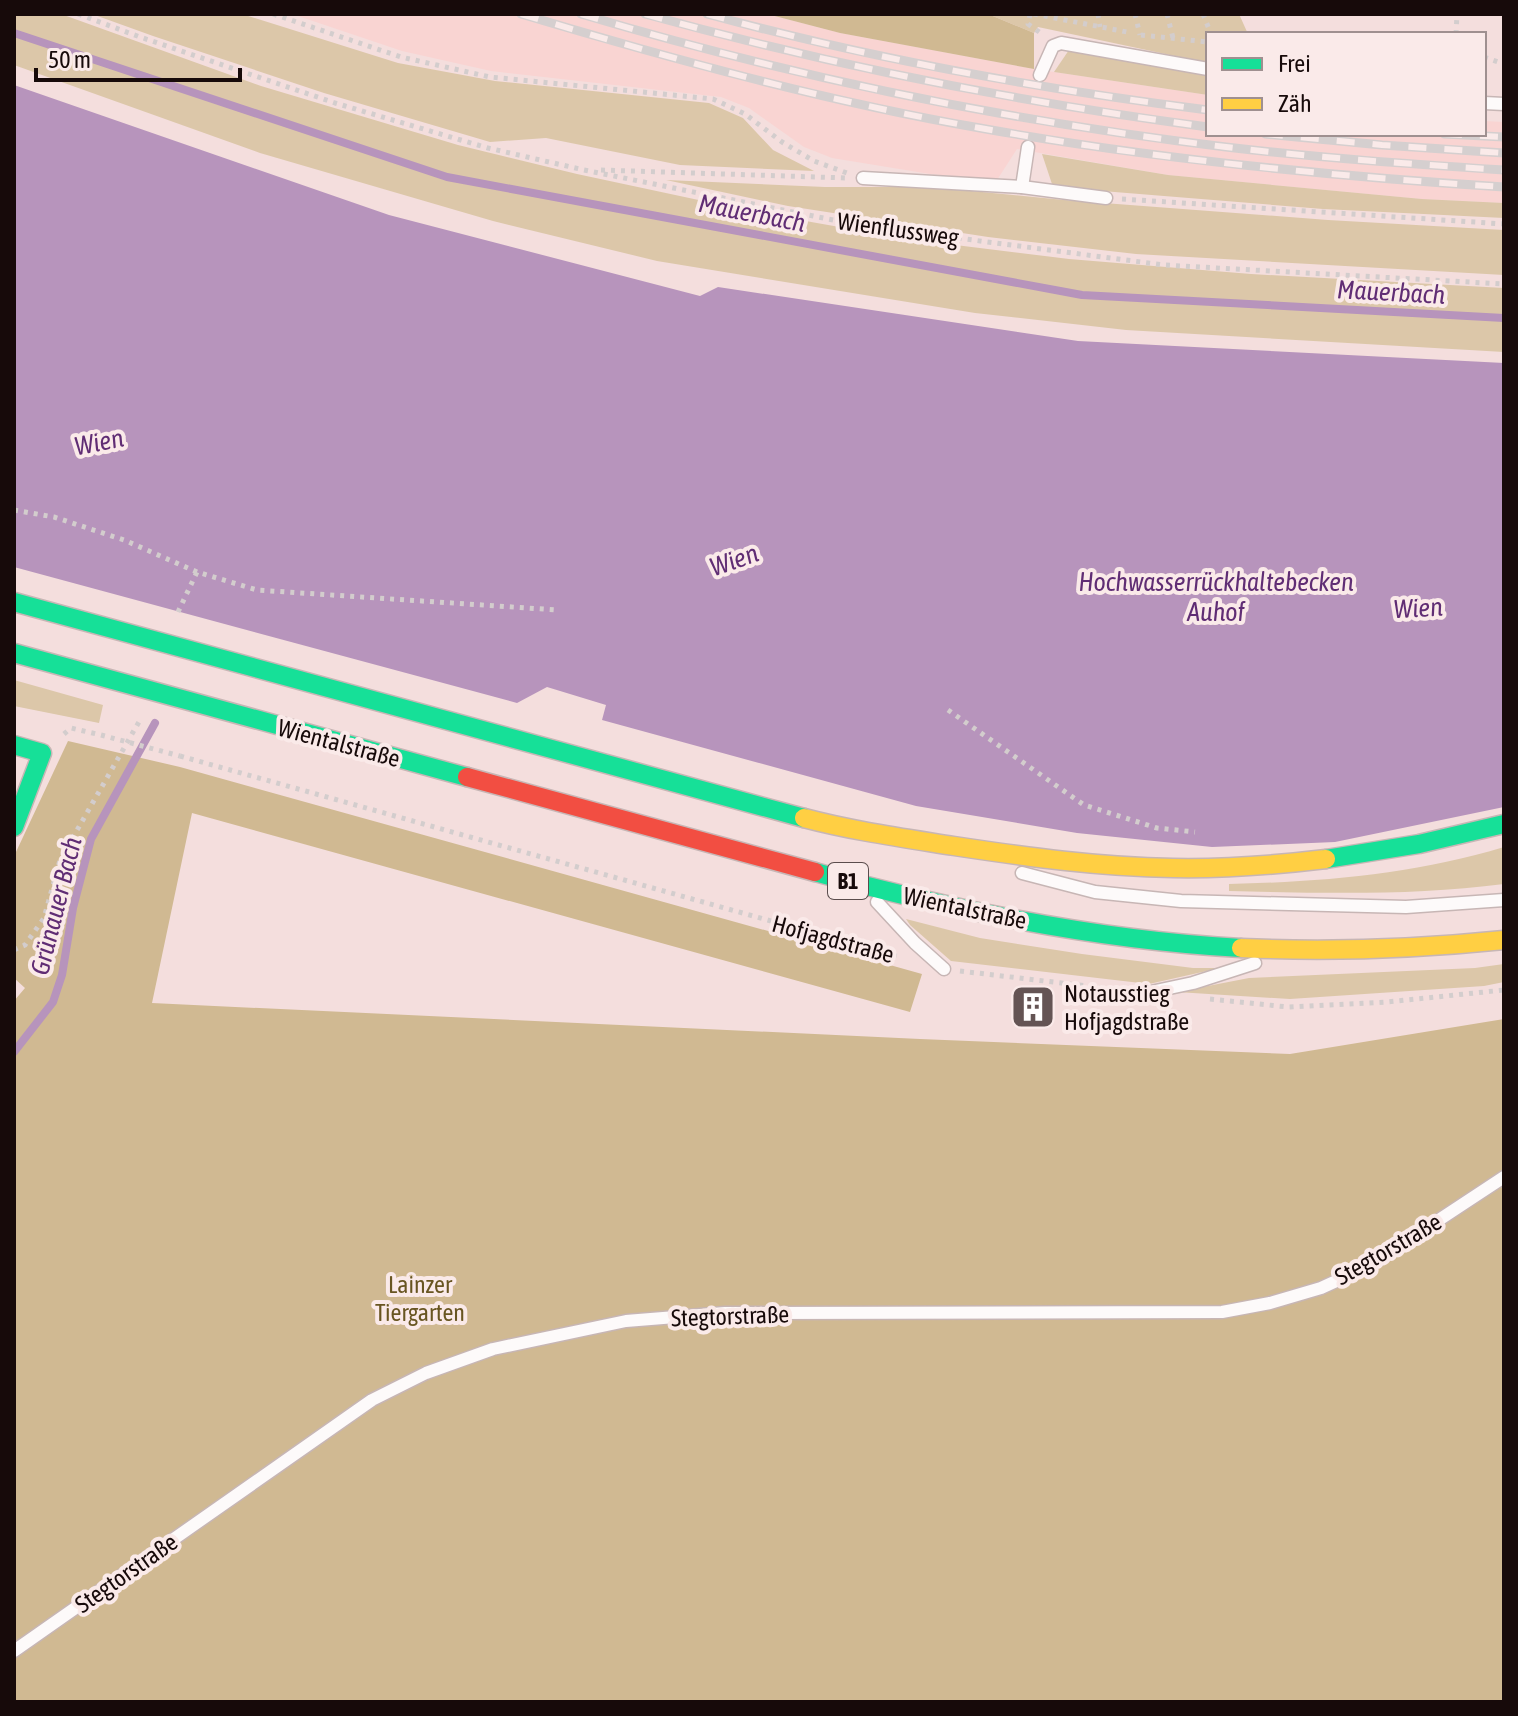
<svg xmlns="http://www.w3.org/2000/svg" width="1518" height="1716" viewBox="0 0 1518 1716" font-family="'Asap Condensed',sans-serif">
  <rect width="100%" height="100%" fill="#f4dedd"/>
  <polygon fill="#f9d4d2" points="292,14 767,14 840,33 1034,69 1208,95 1208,134 1484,134 1484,121 1504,122 1504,203 1422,199 1168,175 1017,149 997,180 930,174 832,158 804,147 749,108 721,97 491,71 402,51"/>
  <g fill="#dcc7a9">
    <polygon points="14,14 61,14 261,86 458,145 577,174 750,211 907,239 1069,259 1251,274 1504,288 1504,352 1126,330 975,313 657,261 493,221 260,153 14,65"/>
    <polygon points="92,14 242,14 398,63 495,81 709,103 743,118 773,150 814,171 680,165 546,138 490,142 324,93 153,36"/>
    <polygon points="988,14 1239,14 1248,34 1208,34 1208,63 1038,27 1034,33"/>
    <polygon points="1069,50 1208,76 1208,95 1054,72"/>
    <polygon points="1042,154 1168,175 1422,199 1504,203 1504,218 1323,209 1053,187"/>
    <polygon points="666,180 825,187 931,187 1064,200 1328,220 1504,230 1504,275 1136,254 988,237 788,206"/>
    <polygon points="14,680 103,705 99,723 14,706"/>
    <path d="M1504 847V884C1413 896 1321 893 1229 891V884C1322 882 1415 874 1504 847Z"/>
    <polygon points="906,919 980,938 1082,954 1193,968 1220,968 1149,984 951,961 910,925"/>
    <polygon points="1504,964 1504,982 1484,986 1290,999 1177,992 1249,978 1475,968"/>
  </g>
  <g fill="#d0b992">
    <polygon points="767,14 988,14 1034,33 1034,69 840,33"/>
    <polygon points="68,741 180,767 922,974 910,1012 192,813 152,1003 920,1039 1290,1054 1504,1019 1504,1702 14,1702 14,1001 25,988 14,978 14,868 16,852"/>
  </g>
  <polygon fill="#b794bc" points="14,85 389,215 700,296 718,287 1078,341 1504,363 1504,807 1335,842 1212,847 1077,833 916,806 602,720 606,705 547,687 517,703 14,567"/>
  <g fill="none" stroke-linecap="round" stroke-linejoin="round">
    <g stroke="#b794bc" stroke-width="8">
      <polyline points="14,33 447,177 1082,295 1504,318"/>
      <polyline points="14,1052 53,1002 62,975 73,908 91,839 155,723"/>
    </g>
    <g stroke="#c7b6b5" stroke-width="15">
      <g id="lane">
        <polyline points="1040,75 1053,46 1061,43 1208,69"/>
        <polyline points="1484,103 1504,104"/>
        <polyline points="863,178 1022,187 1106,198"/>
        <polyline points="1022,187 1028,147"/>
        <polyline points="1022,873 1095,892 1181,901 1406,907 1504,900"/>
        <polyline points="877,902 915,943 944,969"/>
        <polyline points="1146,993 1193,983 1255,963"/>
        <polyline points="14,1651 372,1400 426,1373 493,1349 626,1321 725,1313 1222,1312 1270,1303 1321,1288 1369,1266 1504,1177"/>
      </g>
    </g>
    <g stroke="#c7b6b5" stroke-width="21">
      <g id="fast">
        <polyline points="14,602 804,818"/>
        <polyline points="14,653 467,777"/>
        <polyline points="14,745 42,753 14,827"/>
        <polyline points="1326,859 1419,844 1504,824"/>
        <path d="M815 872C955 911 1096 940 1241 948"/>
      </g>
    </g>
    <g stroke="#c7b6b5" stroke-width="21">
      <g id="slow">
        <path d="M804 818C853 831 904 838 954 846 1027 857 1100 867 1173 868 1225 869 1276 865 1326 859"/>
        <path d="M1241 948C1329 952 1416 949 1504 940"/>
      </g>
    </g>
    <g stroke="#c7b6b5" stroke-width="21">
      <polyline id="jam" points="467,777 815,872"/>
    </g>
    <g stroke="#d3cdcd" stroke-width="5" stroke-dasharray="4 6" stroke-linecap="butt">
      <polyline points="78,14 140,37 335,103 488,148 584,170 858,225 1164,265 1504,284"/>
      <polyline points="273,14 401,57 490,77 713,99 745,114 782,142 814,161 847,173"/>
      <polyline points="1030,14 1028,24 1042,34"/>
      <polyline points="1034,14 1127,32"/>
      <polyline points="1098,14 1100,27"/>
      <polyline points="1135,14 1140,35"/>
      <polyline points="1167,14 1173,38"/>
      <polyline points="1203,14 1211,34"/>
      <polyline points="1456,34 1457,14"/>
      <polyline points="1141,35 1208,42"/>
      <polyline points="1484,57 1504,64"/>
      <polyline points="601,170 847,178"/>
      <polyline points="1122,199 1504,224"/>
      <polyline points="14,510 54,517 124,540 197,572 257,590 557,610"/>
      <polyline points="178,612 197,572"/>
      <polyline points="948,710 1084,805 1157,828 1195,832"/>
      <polyline points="64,734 71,728 101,735"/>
      <polyline points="180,756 900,957"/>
      <polyline points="14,950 25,945 44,918 60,860 140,720"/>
      <polyline points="960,971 1129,991"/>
      <polyline points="1210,999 1288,1007 1387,1002 1504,990"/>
    </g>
    <use href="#lane" stroke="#fdfafa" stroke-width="12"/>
    <use href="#fast" stroke="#16e098" stroke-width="18"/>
    <use href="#slow" stroke="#ffcf43" stroke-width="18"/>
    <use href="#jam" stroke="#f24e42" stroke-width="18"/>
    <g stroke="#d5cfcf" stroke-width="9">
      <g id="rail">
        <path d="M521 14C672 59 825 101 980 128 1154 159 1328 176 1504 187"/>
        <path d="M581 14C792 77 1008 121 1226 147 1319 158 1411 164 1504 170"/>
        <path d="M645 14C830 65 1018 102 1208 127"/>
        <path d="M707 14C871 59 1040 89 1208 110"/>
        <polyline points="1265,134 1382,145 1504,153"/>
        <polyline points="1444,134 1504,137"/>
      </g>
    </g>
    <use href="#rail" stroke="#faeae9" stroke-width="6" stroke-dasharray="18" stroke-linecap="butt"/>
    <polyline stroke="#d3cdcd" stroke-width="5" stroke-dasharray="4 6" stroke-linecap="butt" points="101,735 180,756"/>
  </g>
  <defs>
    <g id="building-square" transform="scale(2.3)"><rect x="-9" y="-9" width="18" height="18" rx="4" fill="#645454" stroke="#faeae9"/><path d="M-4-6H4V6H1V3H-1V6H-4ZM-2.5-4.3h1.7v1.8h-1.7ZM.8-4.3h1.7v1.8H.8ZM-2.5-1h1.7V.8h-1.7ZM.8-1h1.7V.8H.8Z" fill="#fff"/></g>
  </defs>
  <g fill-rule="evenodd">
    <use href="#building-square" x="1033" y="1007"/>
  </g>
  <g text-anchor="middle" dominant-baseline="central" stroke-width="8" stroke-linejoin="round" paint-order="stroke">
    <rect fill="#faeae9" stroke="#5b4d4d" stroke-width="2" x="828" y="863" width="40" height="36" rx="6"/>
    <g font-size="22" font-weight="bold" fill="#170a0a">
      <text x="848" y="881">B1</text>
    </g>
    <g font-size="24" fill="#170a0a" stroke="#faeae9">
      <text transform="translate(898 229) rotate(8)">Wienflussweg</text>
      <text transform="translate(339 743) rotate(15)">Wientalstraße</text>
      <text transform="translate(965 908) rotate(12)">Wientalstraße</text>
      <text transform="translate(833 939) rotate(15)">Hofjagdstraße</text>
      <text transform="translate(1388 1249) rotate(-30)">Stegtorstraße</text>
      <text transform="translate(730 1316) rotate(-2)">Stegtorstraße</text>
      <text transform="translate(126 1573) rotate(-35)">Stegtorstraße</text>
    </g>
    <g font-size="24" fill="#170a0a" stroke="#faeae9" text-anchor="start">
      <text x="1064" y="993">Notausstieg<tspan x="1064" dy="28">Hofjagdstraße</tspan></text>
    </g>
    <g font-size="24" fill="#685521" stroke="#faeae9">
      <text x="420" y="1284">Lainzer<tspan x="420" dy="28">Tiergarten</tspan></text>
    </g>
    <g font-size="26" font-style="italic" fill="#602d74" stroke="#faeae9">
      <text transform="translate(752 213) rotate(11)">Mauerbach</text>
      <text transform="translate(1391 292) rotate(3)">Mauerbach</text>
      <text transform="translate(99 442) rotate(-11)">Wien</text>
      <text transform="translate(734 560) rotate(-19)">Wien</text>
      <text x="1216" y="582">Hochwasserrückhaltebecken<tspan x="1216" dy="30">Auhof</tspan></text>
      <text transform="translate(1418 608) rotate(-3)">Wien</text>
      <text transform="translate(56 906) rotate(-76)">Grünauer Bach</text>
    </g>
  </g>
  <rect width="1518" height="1716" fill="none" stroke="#170a0a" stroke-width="32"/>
  <rect x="1206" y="32" width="280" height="104" fill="#faeae9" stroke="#9f9090" stroke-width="2"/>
  <rect x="1222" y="58" width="40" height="12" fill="#16e098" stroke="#9f9090" stroke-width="2"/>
  <text x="1278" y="72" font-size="24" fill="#170a0a">Frei</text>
  <rect x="1222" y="98" width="40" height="12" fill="#ffcf43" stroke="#9f9090" stroke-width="2"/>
  <text x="1278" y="112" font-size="24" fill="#170a0a">Zäh</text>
  <path d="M36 68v12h204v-12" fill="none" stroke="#170a0a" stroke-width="4"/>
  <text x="48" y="68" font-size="24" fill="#170a0a" stroke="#faeae9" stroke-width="6" paint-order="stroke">50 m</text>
</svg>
